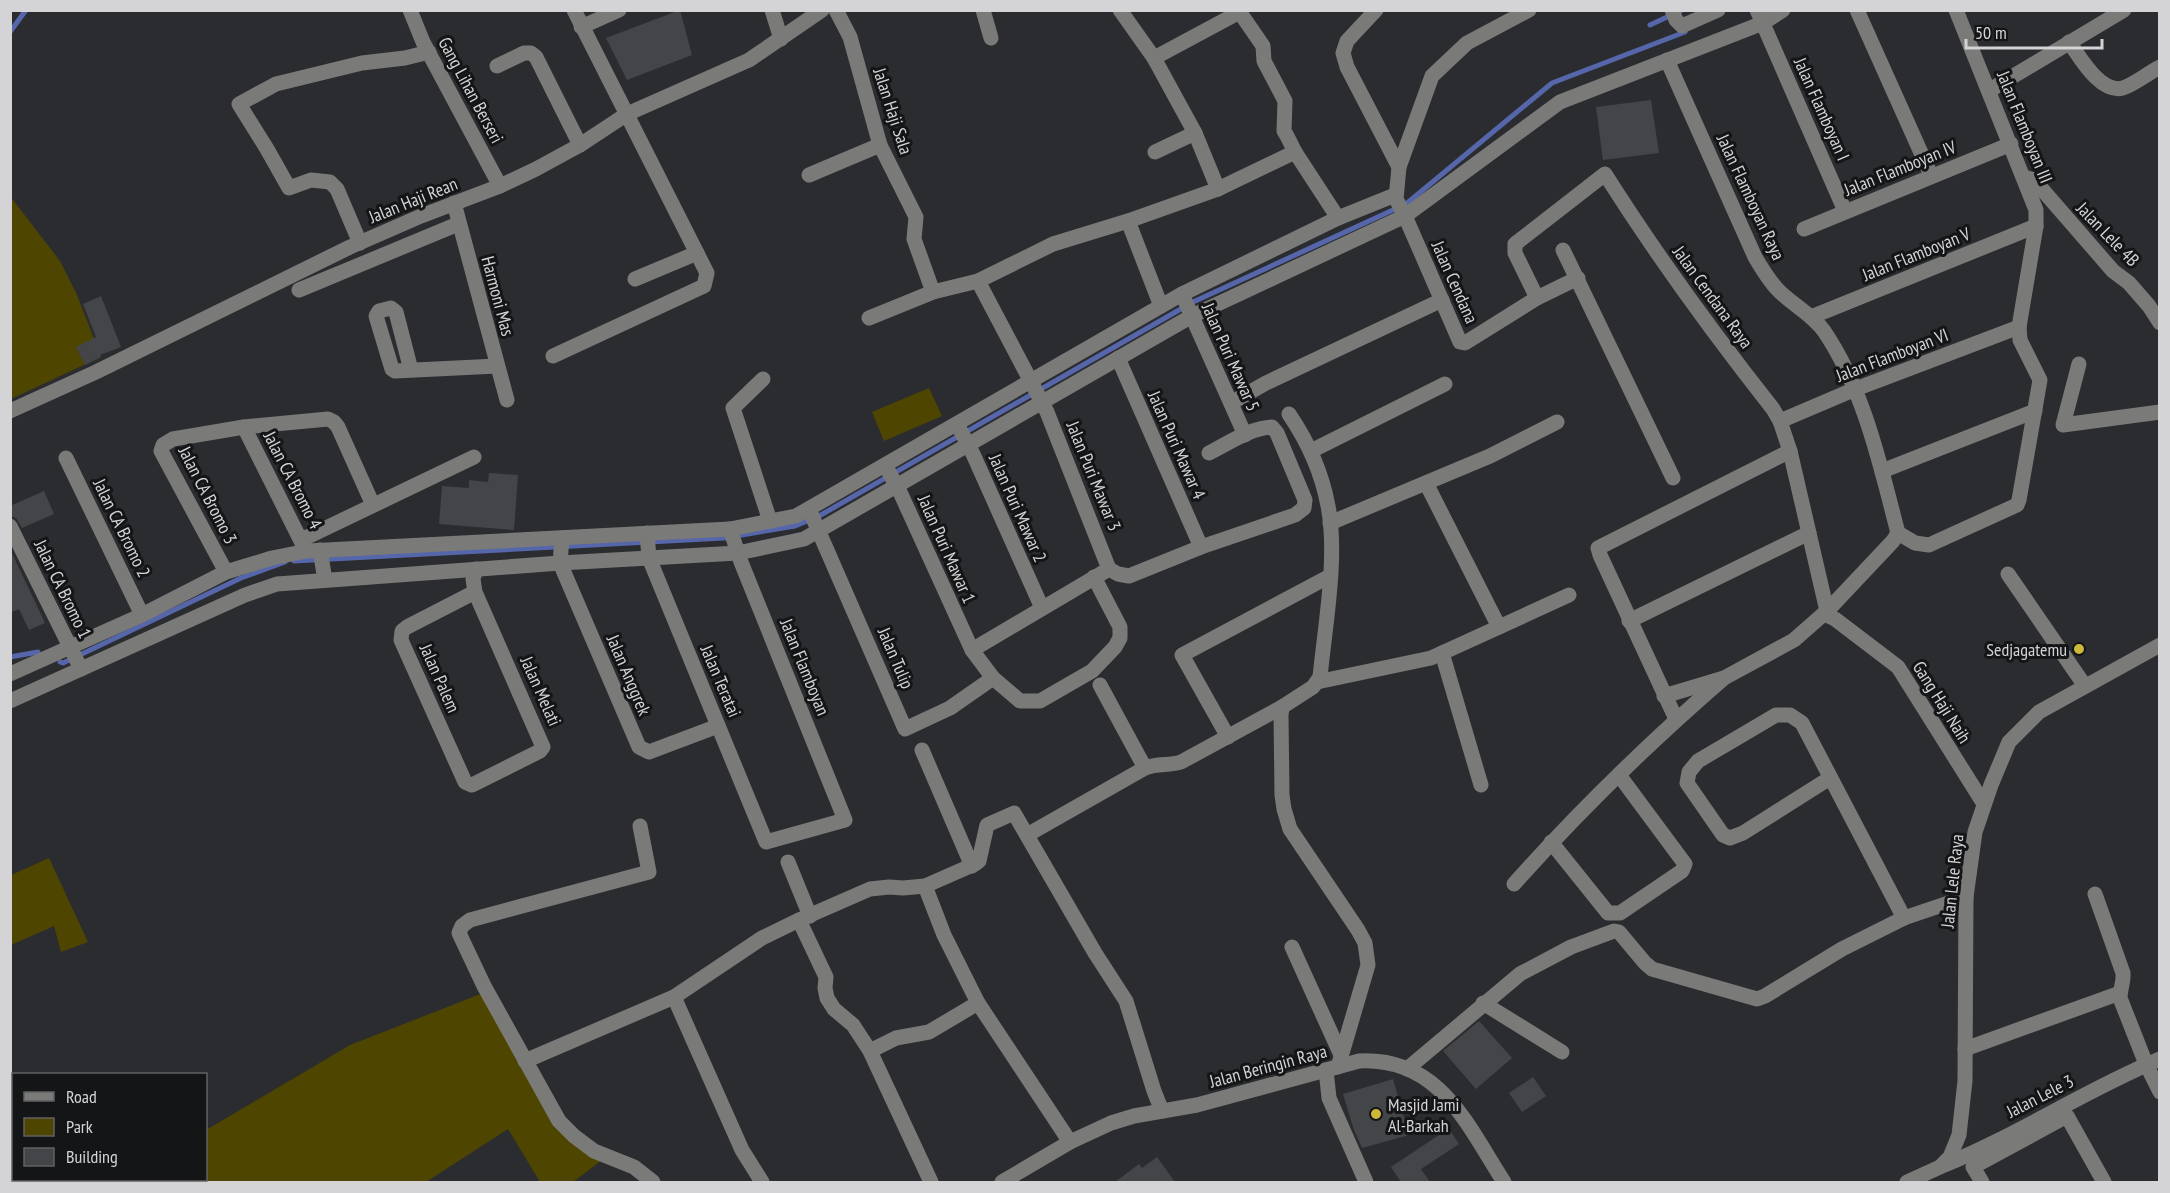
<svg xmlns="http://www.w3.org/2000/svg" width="2170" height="1193" viewBox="0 0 2170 1193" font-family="'PT Sans Narrow',sans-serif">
  <rect width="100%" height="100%" fill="#2b2c2f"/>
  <g fill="#4e4500">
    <polygon points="10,196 60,261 77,295 101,357 11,399"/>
    <polygon points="929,388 942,416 884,441 872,412"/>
    <polygon points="49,858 88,942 61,952 54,926 11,945 11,875"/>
    <polygon points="483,993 552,1115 602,1160 573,1182 540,1182 508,1129 426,1182 115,1182 120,1180 206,1180 206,1130 350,1045"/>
  </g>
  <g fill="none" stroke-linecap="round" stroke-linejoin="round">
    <g stroke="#5666aa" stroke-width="5">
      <polyline points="1650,25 1682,10"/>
      <polyline points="10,32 26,10"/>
      <polyline points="294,561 724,538 795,526 819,516 1193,302 1406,204 1552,83 1685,32"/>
      <polyline points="10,657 38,652"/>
      <polyline points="60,662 63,663 241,578 285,562"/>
    </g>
  </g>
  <g fill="#444548">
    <polygon points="680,10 692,55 627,80 606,38"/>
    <polygon points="1651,100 1659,153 1603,160 1596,107"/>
    <polygon points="101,296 121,347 100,355 101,357 85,365 76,347 96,337 83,304"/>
    <polygon points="489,473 518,475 514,530 439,524 442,486 469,488 469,480 488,482"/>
    <polygon points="44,491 54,514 22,528 16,518 10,516 10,506"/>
    <polygon points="10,549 45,623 29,630 19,609 10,613"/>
    <polygon points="1479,1021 1512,1058 1476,1089 1443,1051"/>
    <polygon points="1533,1077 1546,1096 1522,1112 1509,1093"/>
    <polygon points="1393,1079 1409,1135 1362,1148 1354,1130 1343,1094"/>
    <polygon points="1445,1131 1448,1134 1451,1132 1459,1144 1421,1169 1430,1182 1401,1182 1391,1167"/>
    <polygon points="1157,1157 1175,1182 1115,1182 1139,1164 1142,1168"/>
  </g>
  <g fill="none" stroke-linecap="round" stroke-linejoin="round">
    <g stroke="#7a7a79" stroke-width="15">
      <polyline points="410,10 423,42 500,186"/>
      <polyline points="772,10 781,39"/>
      <polyline points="836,10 850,37 880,145 916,217 914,239 933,292"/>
      <polyline points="983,10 991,38"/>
      <polyline points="1120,10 1154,58 1195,133 1155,152"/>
      <polyline points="1376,10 1347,41 1343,53 1347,67 1399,167"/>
      <polyline points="1529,10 1467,43 1432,76 1399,167 1396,199 1405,216 1460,342 1465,343 1537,298 1578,278"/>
      <polyline points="1672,10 1676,20 1682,26 1718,10"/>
      <polyline points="1757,10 1845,211"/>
      <polyline points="1857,10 1931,175"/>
      <polyline points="581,27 619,10"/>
      <path d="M2069 42C2080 57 2100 94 2123 88 2135 84 2148 73 2160 67"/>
      <polyline points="1154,58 1236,14 1241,14 1263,46 1264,61 1285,101 1284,131 1287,136 1295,152 1338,218"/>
      <path d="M1667 60 1755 257C1762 269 1769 281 1779 291 1793 305 1812 314 1824 331 1864 390 1880 464 1898 533"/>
      <polyline points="497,66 524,53 531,53 536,57 580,145"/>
      <polyline points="1990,90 2124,10"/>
      <polyline points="1195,133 1218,189"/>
      <polyline points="809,175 880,145"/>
      <polyline points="2024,177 2034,180 2113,271 2129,283 2149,306 2160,323"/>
      <polyline points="454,203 507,400"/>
      <polyline points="1128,221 1161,306"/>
      <polyline points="1804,229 2011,144"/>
      <polyline points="360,243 337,189 330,182 311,180 289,188 267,149 239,104 276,84 362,63 405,58 429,52"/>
      <polyline points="1563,250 1673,478"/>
      <polyline points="635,279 697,253"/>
      <polyline points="978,281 1047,412 1109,569"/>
      <polyline points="299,290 458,224"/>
      <polyline points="1182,294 1245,435"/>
      <path d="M1537 298 1515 253V244L1605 174C1657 256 1713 333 1773 409L1780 421 1790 451 1827 611"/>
      <polyline points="1811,317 2036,226"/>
      <polyline points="869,318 933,292 978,281 1053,244 1128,221 1218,189 1295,152"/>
      <polyline points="553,356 704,286 707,273 574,10"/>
      <polyline points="1118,358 1201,547"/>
      <polyline points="2079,364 2063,425 2160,412"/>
      <polyline points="411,370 396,312 391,308 379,311 376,316 392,369 395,371 497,366"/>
      <polyline points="763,379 733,408 770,521"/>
      <polyline points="1231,403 1266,383 1442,300"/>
      <polyline points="10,411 96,372 350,247 421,216 500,186 536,169 580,145 627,114 749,60 822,10"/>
      <path d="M1289 414C1308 442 1322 473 1328 506 1338 556 1325 626 1320 677L1313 687 1282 707 1281 715 1282 795 1284 809 1290 829 1358 930 1365 943 1368 965 1338 1067"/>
      <polyline points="1780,421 1853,390 2019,327"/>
      <polyline points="957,424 973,454 1042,608"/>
      <polyline points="244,427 304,547"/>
      <polyline points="1311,451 1445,384"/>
      <polyline points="66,458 142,615"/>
      <polyline points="885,465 900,492 972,650 993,678 1020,701 1040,701 1092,671 1115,647 1120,638 1120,627 1094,577"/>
      <polyline points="1882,471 2035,411"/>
      <polyline points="1426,483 1499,627"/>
      <polyline points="809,509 905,729 950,708 993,678"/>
      <polyline points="1330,523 1490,456 1557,422"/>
      <polyline points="10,526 81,669"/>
      <polyline points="647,533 649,558 766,842 845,820 741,562 730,529"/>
      <polyline points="1898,533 1915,543 1929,545 2017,505 2019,500 2040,380 2020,340 2019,327 2036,226 2036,210 1956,10"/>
      <polyline points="562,538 560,563 639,747 649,752 718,726"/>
      <polyline points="301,540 474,457"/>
      <polyline points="320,550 325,580"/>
      <polyline points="226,572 161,451 163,445 173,439 244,427 328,419 334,422 338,427 373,505"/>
      <polyline points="2008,574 2085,686"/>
      <polyline points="475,592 407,627 402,631 401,640 465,782 472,785 540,751 543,747 475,592 473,579 476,569"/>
      <polyline points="1824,614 1835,619 1898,667 1984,804"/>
      <polyline points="1629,621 1809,533"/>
      <path d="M972 650 1109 569 1118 574 1129 576 1201 547 1295 515 1304 508 1305 500 1277 433 1272 427C1250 428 1229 443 1209 453"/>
      <polyline points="1442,653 1481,785"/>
      <polyline points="10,674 142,615 226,572 272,558 307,551 730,529 796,516 1182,294 1338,218 1395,195"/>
      <polyline points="1317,682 1431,658 1569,595"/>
      <polyline points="1100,685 1145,768"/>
      <polyline points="1664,696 1724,678 1794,640 1827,611 1893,541 1898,533"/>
      <polyline points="10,701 245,595 277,584 560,563 738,553 804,539 1192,316 1405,216 1560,102 1763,23 1783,10"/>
      <polyline points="1676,719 1600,555 1598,548 1790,451"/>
      <polyline points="1228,737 1182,655 1330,576"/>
      <polyline points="922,750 972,866"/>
      <polyline points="1830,778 1743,833 1730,838 1723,835 1687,783 1689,772 1698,761 1776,715 1790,715 1802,723 1904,918"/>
      <polyline points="640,826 649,872 470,920 462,926 459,933 484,986 559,1121 574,1136 594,1151 634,1167 653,1182"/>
      <path d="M1027 835 1145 768C1158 763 1169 766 1181 762L1282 707"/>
      <polyline points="1551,842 1608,913 1620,913 1682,871 1685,864 1619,775"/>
      <polyline points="788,862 810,916"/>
      <path d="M1514 884C1579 811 1650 742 1724 678"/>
      <polyline points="925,886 944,935 978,1003 1070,1142"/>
      <path d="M2095 894 2123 973C2124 982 2120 989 2120 998L2146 1064 2160 1092"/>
      <polyline points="799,920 826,977 825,988 827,998 834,1009 853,1025 870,1051 931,1182"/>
      <polyline points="1292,947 1341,1055"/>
      <polyline points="674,997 742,1150 762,1182"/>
      <polyline points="1483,1003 1562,1052"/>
      <polyline points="1965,1049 2120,993"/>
      <polyline points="870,1051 896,1038 929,1032 978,1003"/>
      <polyline points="525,1061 674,997 762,938 799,920 870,889 889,887 903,888 925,886 975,864 979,861 987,825 1014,813 1095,953 1126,1001 1154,1091 1162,1111"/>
      <polyline points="1407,1069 1520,974 1571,947 1614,931 1619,932 1645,963 1652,969 1757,999 1765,996 1842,949 1904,918 1966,897"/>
      <polyline points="1326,1070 1329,1098 1366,1182"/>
      <path d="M1942 1166C2017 1136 2085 1090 2160 1059"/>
      <path d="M1002 1182 1070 1142 1111 1123 1134 1116 1197 1105 1359 1061C1440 1057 1467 1125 1504 1182"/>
      <polyline points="1907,1182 1940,1167 1950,1157 1959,1135 1965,1081 1966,897 1975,832 1991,785 2009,742 2039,712 2160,645"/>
      <polyline points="1982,1182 1973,1167 2067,1116 2104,1182"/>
    </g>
  </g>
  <g fill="#ccb939" stroke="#141516" stroke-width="2">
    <circle cx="2079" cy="649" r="6"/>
    <circle cx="1376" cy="1114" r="6"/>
  </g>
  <g text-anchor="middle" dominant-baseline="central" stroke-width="6" stroke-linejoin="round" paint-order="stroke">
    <g font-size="18" fill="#d4d4d6" stroke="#141516">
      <text transform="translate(471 90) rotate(62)">Gang Lihan Berseri</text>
      <text transform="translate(1822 109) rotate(66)">Jalan Flamboyan I</text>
      <text transform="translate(893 111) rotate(72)">Jalan Haji Sala</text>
      <text transform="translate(2025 127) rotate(68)">Jalan Flamboyan III</text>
      <text transform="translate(1900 168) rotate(-22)">Jalan Flamboyan IV</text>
      <text transform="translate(1751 197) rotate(65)">Jalan Flamboyan Raya</text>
      <text transform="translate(413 200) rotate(-22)">Jalan Haji Rean</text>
      <text transform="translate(2108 234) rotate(46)">Jalan Lele 4B</text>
      <text transform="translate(1916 254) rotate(-22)">Jalan Flamboyan V</text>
      <text transform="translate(1455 282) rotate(66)">Jalan Cendana</text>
      <text transform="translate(498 296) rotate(75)">Harmoni Mas</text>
      <text transform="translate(1713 297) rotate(54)">Jalan Cendana Raya</text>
      <text transform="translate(1892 355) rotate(-21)">Jalan Flamboyan VI</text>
      <text transform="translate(1231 357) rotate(66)">Jalan Puri Mawar 5</text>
      <text transform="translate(1177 445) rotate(66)">Jalan Puri Mawar 4</text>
      <text transform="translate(1094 476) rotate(68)">Jalan Puri Mawar 3</text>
      <text transform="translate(293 480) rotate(63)">Jalan CA Bromo 4</text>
      <text transform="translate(208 495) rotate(63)">Jalan CA Bromo 3</text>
      <text transform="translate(1018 508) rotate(66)">Jalan Puri Mawar 2</text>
      <text transform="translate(122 528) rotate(64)">Jalan CA Bromo 2</text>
      <text transform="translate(947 549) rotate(66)">Jalan Puri Mawar 1</text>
      <text transform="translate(63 589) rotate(64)">Jalan CA Bromo 1</text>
      <text transform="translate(896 658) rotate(67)">Jalan Tulip</text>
      <text transform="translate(805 667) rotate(68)">Jalan Flamboyan</text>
      <text transform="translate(629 675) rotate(67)">Jalan Anggrek</text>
      <text transform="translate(440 678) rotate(66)">Jalan Palem</text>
      <text transform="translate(721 681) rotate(67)">Jalan Teratai</text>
      <text transform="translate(541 691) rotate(66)">Jalan Melati</text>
      <text transform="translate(1942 702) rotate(58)">Gang Haji Naih</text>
      <text transform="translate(1952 881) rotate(-84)">Jalan Lele Raya</text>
      <text transform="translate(1268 1066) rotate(-15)">Jalan Beringin Raya</text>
      <text transform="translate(2040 1096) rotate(-27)">Jalan Lele 3</text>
    </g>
    <g font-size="18" fill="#d4d4d6" stroke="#141516" text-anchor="end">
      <text x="2067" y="649">Sedjagatemu</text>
      <text x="1388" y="1104" text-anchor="start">Masjid Jami<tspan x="1388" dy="21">Al-Barkah</tspan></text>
    </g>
  </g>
  <rect width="2170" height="1193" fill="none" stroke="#d4d4d6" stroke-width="24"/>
  <rect x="12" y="1073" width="195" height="108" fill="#141516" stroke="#616163" stroke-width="1.5"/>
  <rect x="24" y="1092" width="30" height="9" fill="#7a7a79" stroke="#616163" stroke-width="1.5"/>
  <text x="66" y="1103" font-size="18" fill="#d4d4d6">Road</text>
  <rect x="24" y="1118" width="30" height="18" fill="#4e4500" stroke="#616163" stroke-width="1.5"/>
  <text x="66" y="1133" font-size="18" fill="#d4d4d6">Park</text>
  <rect x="24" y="1148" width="30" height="18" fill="#444548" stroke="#616163" stroke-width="1.5"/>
  <text x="66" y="1163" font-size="18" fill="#d4d4d6">Building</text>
  <path d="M1966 39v9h136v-9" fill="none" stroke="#d4d4d6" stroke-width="3"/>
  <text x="1975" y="39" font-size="18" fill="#d4d4d6" stroke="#141516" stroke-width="4.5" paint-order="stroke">50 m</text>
</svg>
